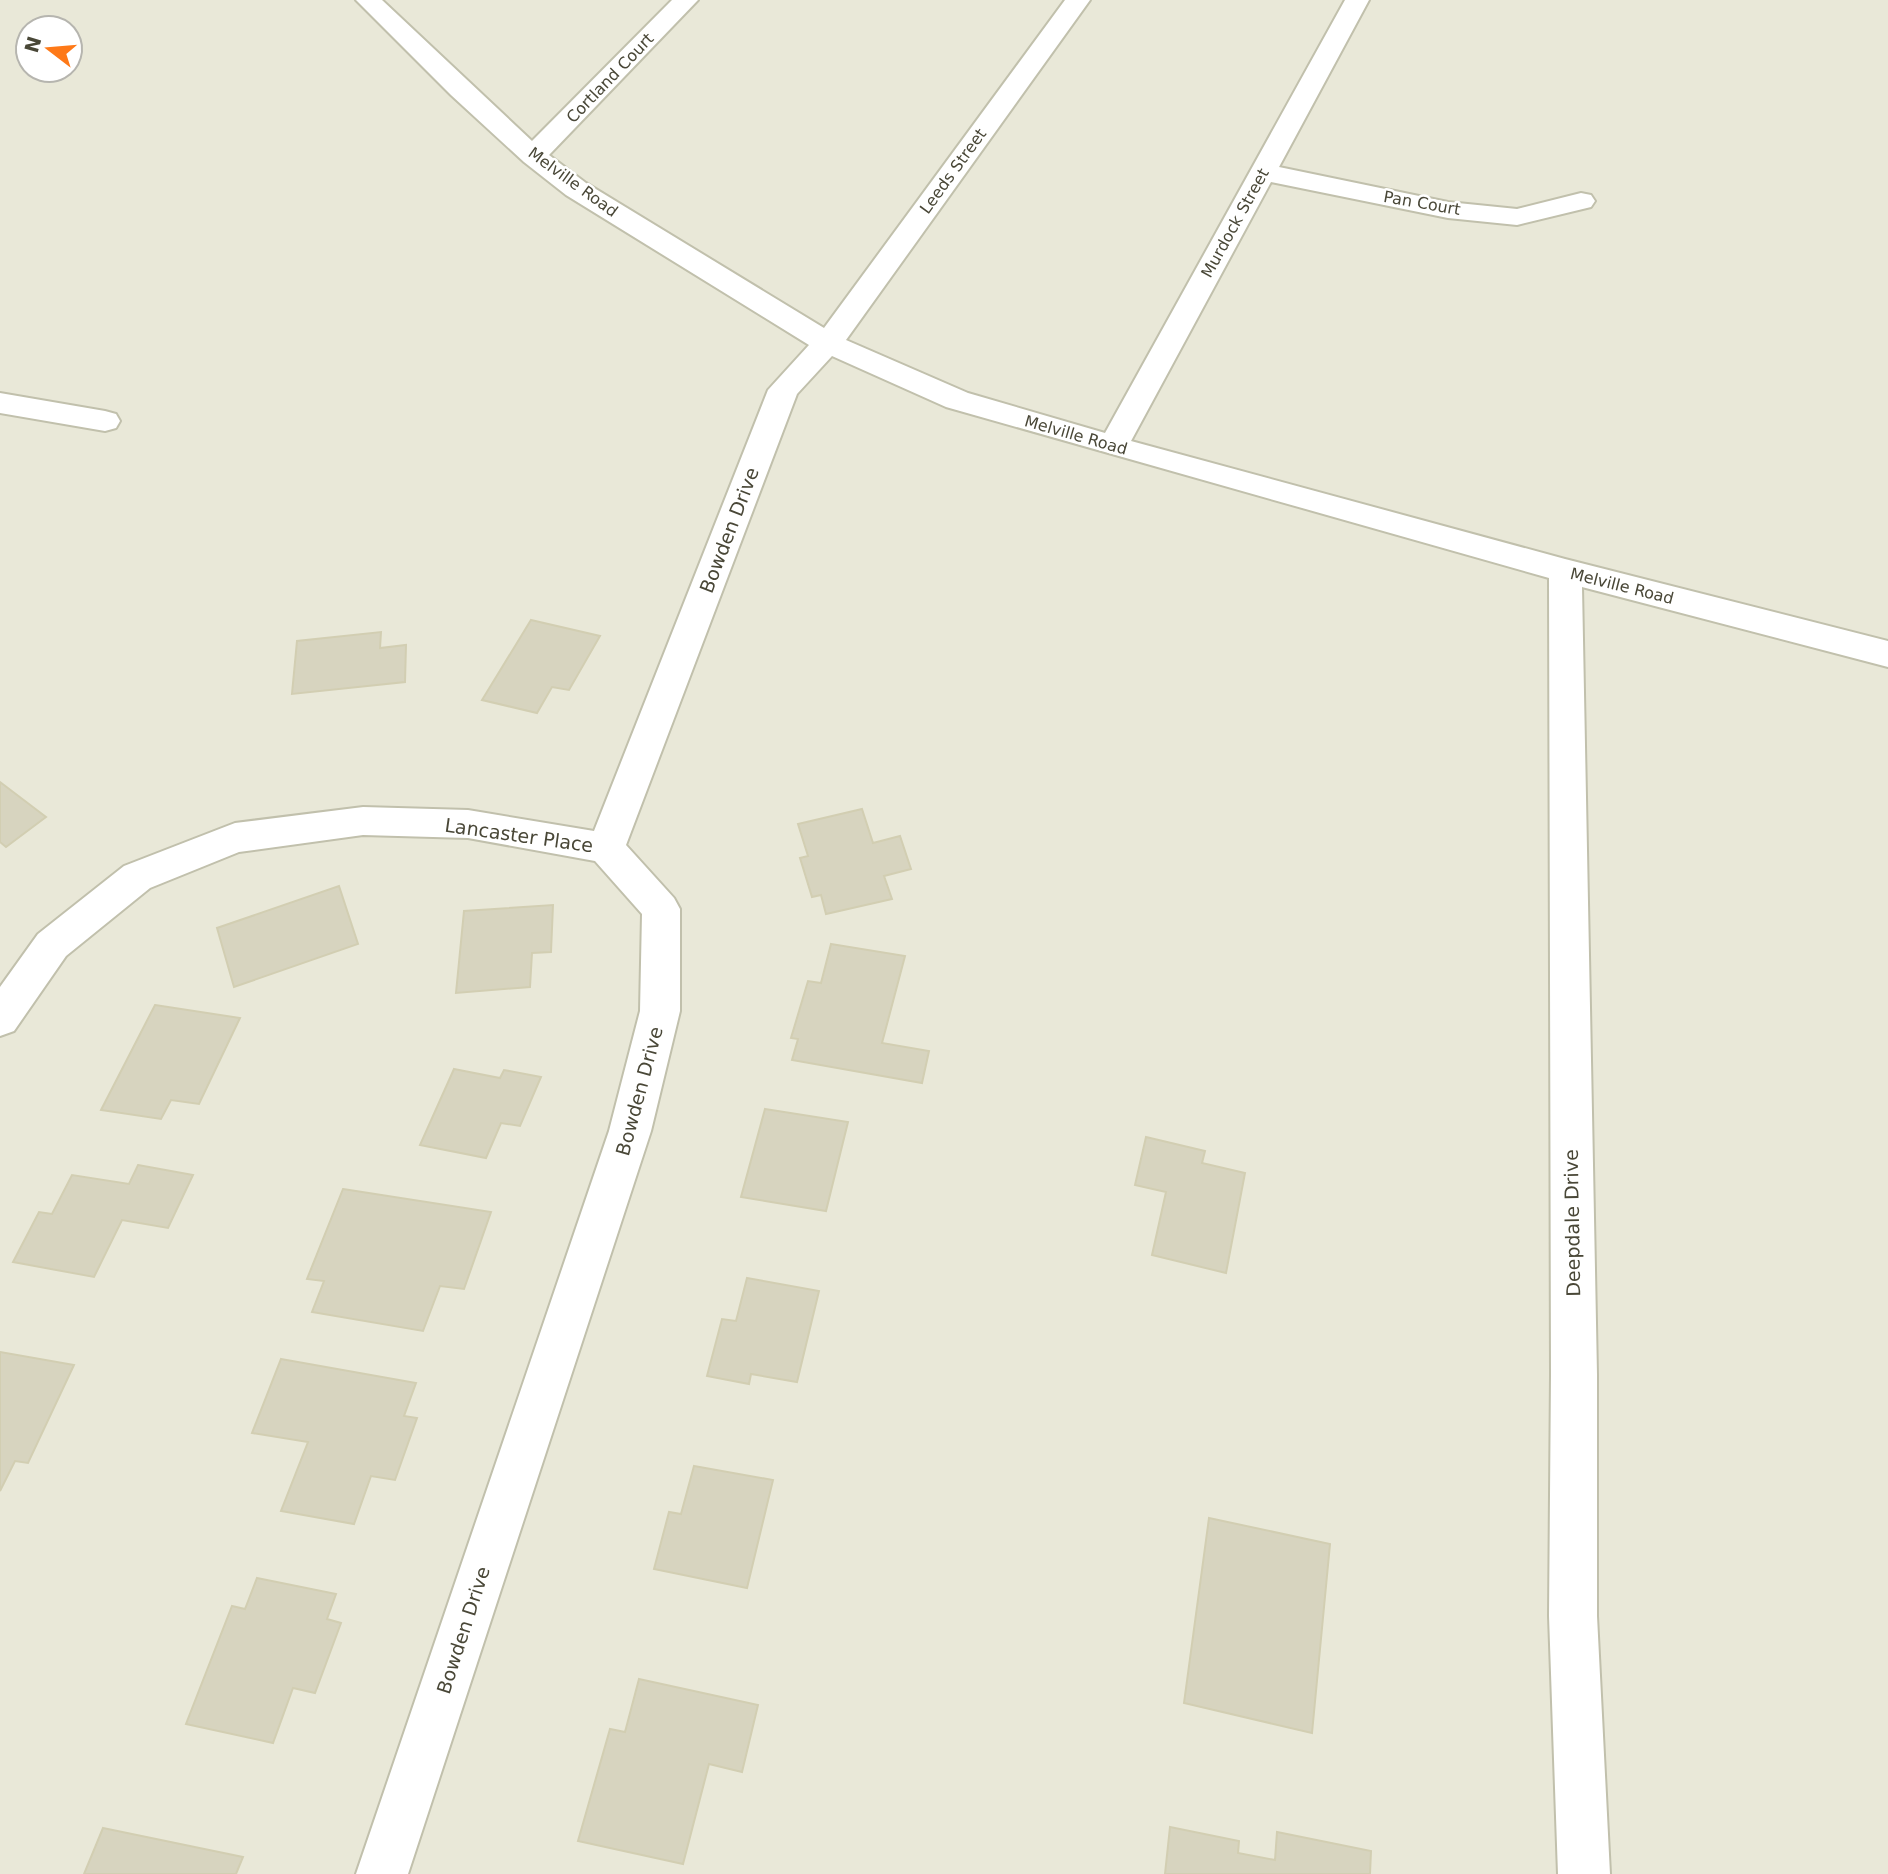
<svg xmlns="http://www.w3.org/2000/svg" width="1888" height="1874" viewBox="0 0 1888 1874" font-family="'DejaVu Sans',sans-serif">
  <rect width="100%" height="100%" fill="#f5f5ea"/>
  <path fill="#e9e8d8" fill-rule="evenodd" d="M0 0H1888V1874H0ZM28 28H70V70H28Z"/>
  <g fill="#d7d4bf" stroke="#d2ceb2" stroke-width="2">
    <polygon points="531,620 600,636 569,690 552,687 537,713 482,700"/>
    <polygon points="381,632 380,648 406,645 405,682 292,694 297,641"/>
    <polygon points="0,782 46,817 6,847 0,842"/>
    <polygon points="862,809 873,843 900,836 911,869 884,876 892,899 826,914 821,895 812,897 800,858 808,856 798,824"/>
    <polygon points="339,886 358,944 234,987 217,928"/>
    <polygon points="553,905 551,952 532,953 530,987 456,993 464,911"/>
    <polygon points="831,944 905,956 882,1043 929,1051 922,1083 792,1060 798,1039 791,1038 808,981 821,983"/>
    <polygon points="155,1005 240,1018 199,1104 171,1100 161,1119 101,1110"/>
    <polygon points="454,1069 500,1078 504,1070 541,1077 520,1126 501,1123 486,1158 420,1145"/>
    <polygon points="765,1109 848,1122 826,1211 741,1197"/>
    <polygon points="1146,1137 1205,1151 1202,1163 1245,1173 1226,1273 1152,1255 1166,1192 1135,1185"/>
    <polygon points="138,1165 193,1175 168,1228 122,1220 94,1277 13,1262 39,1212 52,1214 72,1175 129,1184"/>
    <polygon points="343,1189 491,1212 464,1289 440,1286 423,1331 312,1312 324,1281 307,1279"/>
    <polygon points="747,1278 819,1291 797,1382 751,1374 749,1384 707,1376 722,1319 736,1321"/>
    <polygon points="0,1352 74,1365 28,1463 15,1461 0,1491"/>
    <polygon points="281,1359 416,1383 404,1416 417,1418 395,1480 371,1476 354,1524 281,1511 308,1442 252,1433"/>
    <polygon points="694,1466 773,1480 747,1588 654,1569 669,1512 681,1514"/>
    <polygon points="1209,1518 1330,1544 1312,1733 1184,1703"/>
    <polygon points="257,1578 336,1594 327,1619 341,1623 315,1693 293,1688 273,1743 186,1724 232,1606 245,1609"/>
    <polygon points="639,1679 758,1705 742,1772 709,1764 683,1864 578,1841 610,1729 625,1732"/>
    <polygon points="1170,1827 1239,1841 1238,1853 1275,1860 1277,1832 1371,1851 1370,1874 1165,1874"/>
    <polygon points="103,1828 243,1857 236,1874 84,1874"/>
  </g>
  <g fill="none" stroke-linecap="round" stroke-linejoin="round">
    <g stroke="#c1c0ac" stroke-width="4">
      <g id="minor">
        <polygon points="356,0 382,0 532,141 672,0 698,0 549,155 586,183 824,328 1065,0 1090,0 846,340 968,393 1105,433 1345,0 1369,0 1279,167 1448,202 1517,209 1581,193 1591,195 1595,201 1591,207 1517,225 1448,218 1271,182 1131,441 1565,559 1888,641 1888,667 1582,587 1597,1375 1597,1616 1610,1874 1558,1874 1549,1616 1551,1375 1549,578 946,407 832,356 797,394 626,845 674,898 680,909 680,1011 651,1131 408,1874 356,1874 609,1131 640,1011 642,914 595,861 468,838 363,835 239,852 150,888 66,956 14,1031 0,1036 0,987 38,934 124,866 222,828 235,823 363,807 468,810 594,831 768,390 809,345 566,195 524,162 451,95"/>
        <polygon points="0,393 105,411 116,414 120,421 116,428 105,431 0,413"/>
      </g>
    </g>
    <use href="#minor" fill="#fff" fill-rule="evenodd"/>
  </g>
  <g text-anchor="middle" dominant-baseline="central" stroke-width="5" stroke-linejoin="round" paint-order="stroke">
    <g font-size="16" fill="#494737" stroke="#fff">
      <text transform="translate(610 78) rotate(-46)">Cortland Court</text>
      <text transform="translate(953 171) rotate(-54)">Leeds Street</text>
      <text transform="translate(573 182) rotate(36)">Melville Road</text>
      <text transform="translate(1422 203) rotate(10)">Pan Court</text>
      <text transform="translate(1235 223) rotate(-61)">Murdock Street</text>
      <text transform="translate(1076 435) rotate(16)">Melville Road</text>
      <text transform="translate(1622 586) rotate(14)">Melville Road</text>
    </g>
    <g font-size="19" fill="#494737" stroke="#fff">
      <text transform="translate(729 530) rotate(-69)">Bowden Drive</text>
      <text transform="translate(519 835) rotate(8)">Lancaster Place</text>
      <text transform="translate(639 1091) rotate(-75)">Bowden Drive</text>
      <text transform="translate(1572 1223) rotate(-91)">Deepdale Drive</text>
      <text transform="translate(463 1630) rotate(-72)">Bowden Drive</text>
    </g>
  </g>
  <g transform="translate(49 49) rotate(286)"><circle r="33" fill="#ffffff" stroke="#b6b5af" stroke-width="2"/>
  <path d="M0-5L12 26L0 18L-12 26Z" fill="#fe7918"/>
  <text y="-10" font-size="19" font-weight="bold" text-anchor="middle" fill="#494737">N</text>
  </g>
</svg>
